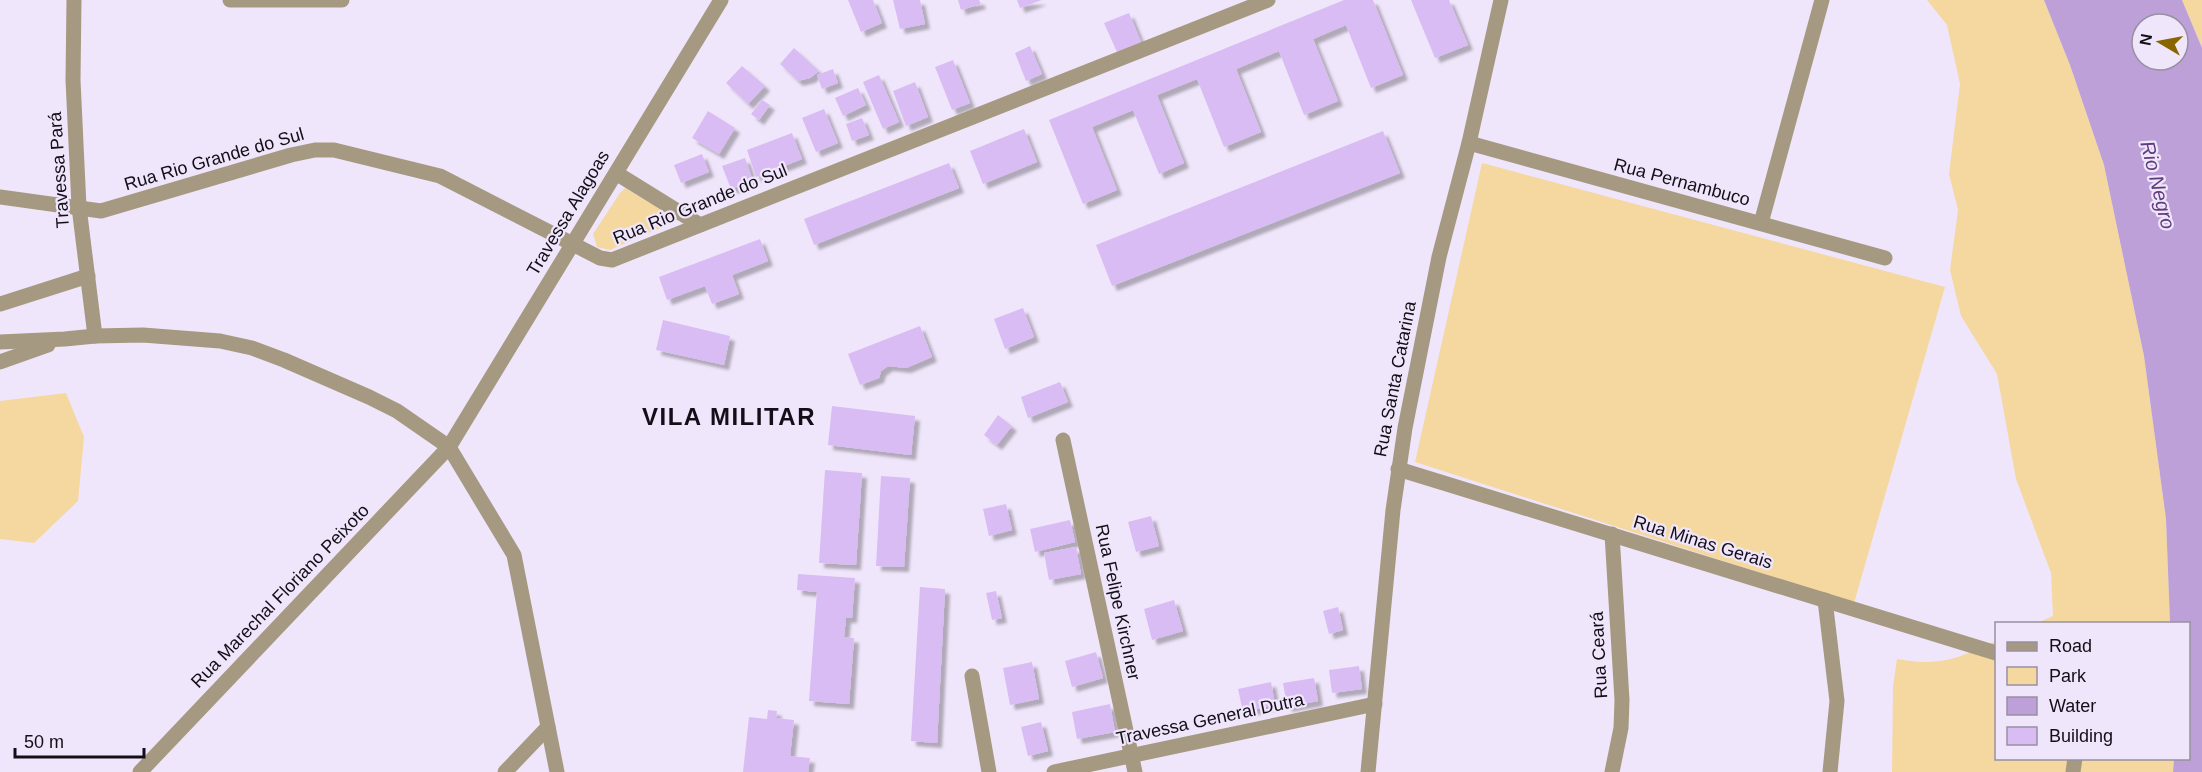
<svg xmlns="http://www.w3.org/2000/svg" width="2202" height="772" viewBox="0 0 2202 772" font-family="Helvetica,sans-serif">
  <defs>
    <filter id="shadow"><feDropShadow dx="5" dy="5" stdDeviation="1.5" flood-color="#0004"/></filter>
  </defs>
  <rect width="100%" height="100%" fill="#f0e6fb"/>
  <g fill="#f4d89f">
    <polygon points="1927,0 2044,0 2070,65 2104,165 2144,356 2166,519 2170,623 2037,623 2053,616 2051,573 2016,479 1997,374 1961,316 1950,270 1958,210 1949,174 1960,84 1947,25"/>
    <polygon points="2182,0 2202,0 2202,48"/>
    <polygon points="1482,163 1945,287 1854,603 1415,462"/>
    <polygon points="625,188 677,219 676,221 610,250 597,247 593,234 620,193"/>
    <polygon points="66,393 84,437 78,501 34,543 0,539 0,401"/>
    <path d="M1996 641V758L2174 759 2173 772H1892L1893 686 1897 659C1941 667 1958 658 1996 641Z"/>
  </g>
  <path fill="#bca0d7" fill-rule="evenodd" d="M2044 0H2182L2202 48V772H2173L2174 759 2188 758V624L2170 623 2166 519 2144 356 2104 165 2070 65ZM2142 24H2178V60H2142Z"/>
  <g fill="#d9bcf4" filter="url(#shadow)">
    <polygon points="848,0 873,0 882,23 861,32"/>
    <polygon points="893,0 920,0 925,24 900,29"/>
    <polygon points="958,0 979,0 981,4 961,10"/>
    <polygon points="1017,0 1042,0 1020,8"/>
    <polygon points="1344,0 1373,0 1403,75 1371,88 1346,25 1313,39 1338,101 1304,115 1279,51 1236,69 1261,132 1224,147 1197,79 1157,95 1184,163 1159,174 1133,110 1092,127 1117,190 1083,204 1049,120"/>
    <polygon points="1411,0 1449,0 1468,45 1435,58"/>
    <polygon points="1129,13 1141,42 1117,52 1104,23"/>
    <polygon points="1030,46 1042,74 1026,81 1015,53"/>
    <polygon points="794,48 819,71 810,78 798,81 780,64"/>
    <polygon points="953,60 970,103 952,110 935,67"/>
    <polygon points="742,66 765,86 748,104 726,83"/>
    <polygon points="833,69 838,83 822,89 817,75"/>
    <polygon points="879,75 899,122 883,129 863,82"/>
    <polygon points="915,82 928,117 906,126 893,91"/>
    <polygon points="858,88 866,105 843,116 835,98"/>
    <polygon points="762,100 770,105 759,120 751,114"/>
    <polygon points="824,109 838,143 816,152 802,118"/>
    <polygon points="708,111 735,128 719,154 692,138"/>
    <polygon points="862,118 869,135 852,141 846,124"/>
    <polygon points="1024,129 1037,162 983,184 970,151"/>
    <polygon points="1383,131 1400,173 1112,286 1096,245"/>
    <polygon points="792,133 802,159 756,177 747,150"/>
    <polygon points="702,154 709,172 681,183 674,165"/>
    <polygon points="745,158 753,181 731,189 722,166"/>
    <polygon points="949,163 959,188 814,245 804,219"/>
    <polygon points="760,239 768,261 732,275 739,294 712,304 705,286 667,300 659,277"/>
    <polygon points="1023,308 1034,337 1005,349 994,319"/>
    <polygon points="663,320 730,336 724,365 656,350"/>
    <polygon points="920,326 932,357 906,368 888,366 881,371 879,378 860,385 848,354"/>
    <polygon points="1060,382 1068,402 1028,418 1021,397"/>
    <polygon points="832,406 915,416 911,455 828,445"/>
    <polygon points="998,415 1012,426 997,445 984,435"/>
    <polygon points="825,470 862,473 856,565 819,563"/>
    <polygon points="881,476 910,478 904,567 876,566"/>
    <polygon points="1006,504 1012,530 989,536 983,509"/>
    <polygon points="1151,516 1159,546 1136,552 1128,522"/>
    <polygon points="1070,520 1075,542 1035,552 1030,529"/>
    <polygon points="1076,547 1081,574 1049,580 1044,553"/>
    <polygon points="798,574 855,578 852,618 846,618 844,637 854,638 849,704 809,701 817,592 797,590"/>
    <polygon points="920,587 945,589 937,743 911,741"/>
    <polygon points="996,591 1002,618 992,620 986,593"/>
    <polygon points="1174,600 1183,631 1152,640 1144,609"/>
    <polygon points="1338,607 1343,630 1329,634 1323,611"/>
    <polygon points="1096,652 1103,678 1072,687 1065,661"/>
    <polygon points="1032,662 1039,699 1010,705 1003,668"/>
    <polygon points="1359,666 1362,689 1332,693 1329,670"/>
    <polygon points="1314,678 1318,701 1287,707 1283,683"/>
    <polygon points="1271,682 1275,705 1243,712 1238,689"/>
    <polygon points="1110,704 1115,732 1077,739 1072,712"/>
    <polygon points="768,710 777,711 776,718 794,720 790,756 810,758 808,772 743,772 749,717 767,719"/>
    <polygon points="1041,722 1048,751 1028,756 1021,727"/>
  </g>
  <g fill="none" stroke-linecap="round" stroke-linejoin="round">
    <g stroke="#a69981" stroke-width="15">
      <polyline points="74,0 73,80 79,207 95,336"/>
      <polyline points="230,0 342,0"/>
      <polyline points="1469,143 1885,258"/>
      <polyline points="616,173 700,225"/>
      <polyline points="0,197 101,211 291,155 315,150 334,150 440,176 600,258 612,260 1268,0"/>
      <polyline points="1761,223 1822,0"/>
      <polyline points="0,304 88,276"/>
      <polyline points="0,342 65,339 95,336 143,335 220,341 252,348 284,360 369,397 397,411 449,447 514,555 557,772"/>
      <polyline points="0,362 48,345"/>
      <polyline points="1063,440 1135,772"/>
      <polyline points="1398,469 1996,653"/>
      <polyline points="1612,534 1622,700 1621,728 1612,772"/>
      <polyline points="1825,600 1837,701 1830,772"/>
      <polyline points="972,676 989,772"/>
      <polyline points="140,772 449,447 721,0"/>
      <polyline points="505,772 548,727"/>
      <polyline points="1054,772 1375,704"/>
      <polyline points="1368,772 1393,510 1405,428 1439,257 1469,143 1501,0"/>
      <polyline points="2073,772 2075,758"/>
    </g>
  </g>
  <g text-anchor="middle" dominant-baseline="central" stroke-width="4.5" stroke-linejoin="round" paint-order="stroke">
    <g font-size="18" fill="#130e17" stroke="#f0e6fb">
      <text transform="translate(214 159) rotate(-16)">Rua Rio Grande do Sul</text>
      <text transform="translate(59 170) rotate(-94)">Travessa Pará</text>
      <text transform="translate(1682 182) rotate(15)">Rua Pernambuco</text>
      <text transform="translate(700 204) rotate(-22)">Rua Rio Grande do Sul</text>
      <text transform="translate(568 213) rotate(-59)">Travessa Alagoas</text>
      <text transform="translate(1395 379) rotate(-79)">Rua Santa Catarina</text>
      <text transform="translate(1703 542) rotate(17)">Rua Minas Gerais</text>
      <text transform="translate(280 596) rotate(-46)">Rua Marechal Floriano Peixoto</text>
      <text transform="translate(1118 602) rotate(78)">Rua Felipe Kirchner</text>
      <text transform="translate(1599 655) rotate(-93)">Rua Ceará</text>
      <text transform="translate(1210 719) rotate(-12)">Travessa General Dutra</text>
    </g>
    <g font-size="20" font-style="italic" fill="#603b7e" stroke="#f0e6fb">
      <text transform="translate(2158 185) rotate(76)">Rio Negro</text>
    </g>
    <g font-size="24" font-weight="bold" letter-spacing="1.5" fill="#130e17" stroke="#f0e6fb">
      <text x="729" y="416">VILA MILITAR</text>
    </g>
  </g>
  <rect x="1995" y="622" width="195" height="138" fill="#f0e6fb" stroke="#9890a0" stroke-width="1.5"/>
  <rect x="2007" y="642" width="30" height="9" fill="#a69981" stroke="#9890a0" stroke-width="1.5"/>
  <text x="2049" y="652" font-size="18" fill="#130e17">Road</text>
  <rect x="2007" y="667" width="30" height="18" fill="#f4d89f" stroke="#9890a0" stroke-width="1.5"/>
  <text x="2049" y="682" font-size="18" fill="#130e17">Park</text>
  <rect x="2007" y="697" width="30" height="18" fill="#bca0d7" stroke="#9890a0" stroke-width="1.5"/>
  <text x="2049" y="712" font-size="18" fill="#130e17">Water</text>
  <rect x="2007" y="727" width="30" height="18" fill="#d9bcf4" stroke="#9890a0" stroke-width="1.5"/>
  <text x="2049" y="742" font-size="18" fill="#130e17">Building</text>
  <g transform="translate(2160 42) rotate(280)"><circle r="28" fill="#f0e6fb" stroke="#9890a0" stroke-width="1.5"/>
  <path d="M0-4.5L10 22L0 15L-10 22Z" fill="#896502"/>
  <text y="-9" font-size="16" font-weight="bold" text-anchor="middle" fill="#130e17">N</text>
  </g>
  <path d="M15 748v9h129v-9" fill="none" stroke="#130e17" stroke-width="3"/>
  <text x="24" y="748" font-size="18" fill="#130e17" stroke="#f0e6fb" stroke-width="4.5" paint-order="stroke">50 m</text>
</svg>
